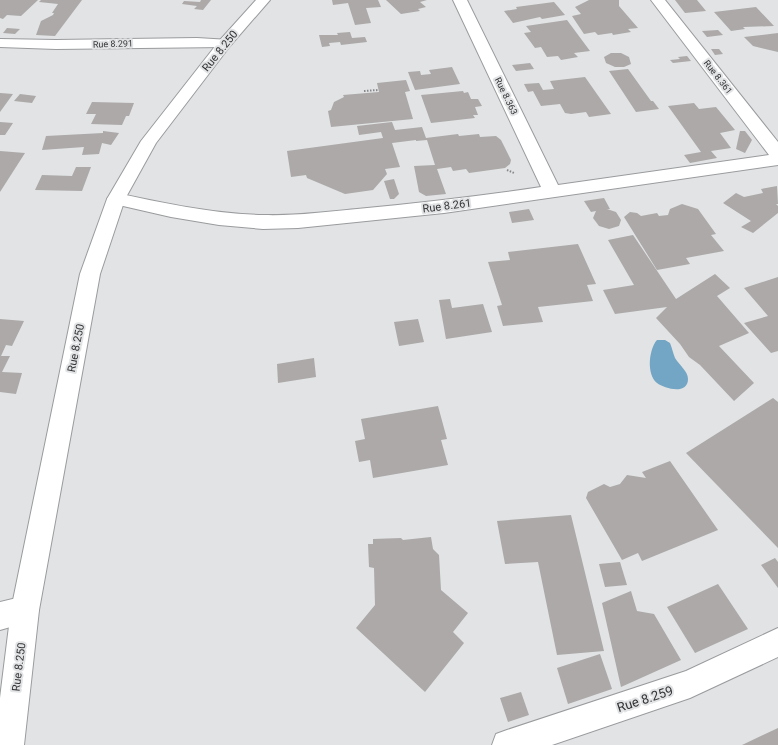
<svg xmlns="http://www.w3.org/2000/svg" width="778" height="745" viewBox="0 0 778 745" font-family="Roboto,sans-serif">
  <rect width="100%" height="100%" fill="#e1e3e5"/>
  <path fill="#72a6c4" d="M657 340H665L670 343C672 348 673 353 675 358 679 365 688 371 688 379 688 395 665 389 657 383 646 374 649 349 657 340Z"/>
  <g fill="#aca9a8">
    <polygon points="0,0 38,0 21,16 7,15 3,19 0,18"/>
    <polygon points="41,0 82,0 55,36 36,35 41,21 53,15 54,13 52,13 58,4 39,2"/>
    <polygon points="201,0 211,0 203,10 194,9 197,6 182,4 184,1 200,2"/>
    <polygon points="332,0 378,0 381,7 366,8 371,23 355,25 348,3 333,5"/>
    <polygon points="386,0 427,0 420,2 426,7 418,9 420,11 401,14"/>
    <polygon points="589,0 619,0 619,6 638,28 628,29 631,32 613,35 612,33 598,35 595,32 584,34 572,16 581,14 575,7"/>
    <polygon points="675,0 697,0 706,11 685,13"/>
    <polygon points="554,2 565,15 542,19 540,17 513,23 504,11 517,9 516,7"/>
    <polygon points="756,7 774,26 743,27 745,29 731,31 714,12"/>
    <polygon points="567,20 590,51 574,53 578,57 561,60 558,56 547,57 541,47 535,48 524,33 531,32 526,26"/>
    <polygon points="7,28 20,29 15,34 3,33"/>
    <polygon points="718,30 723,35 707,37 702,31"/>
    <polygon points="350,32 352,38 365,37 367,42 341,45 340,42 329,43 330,46 322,47 319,35 338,35 337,33"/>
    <polygon points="778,33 778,52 753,46 744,37"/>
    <polygon points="711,49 719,49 723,54 715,55"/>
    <polygon points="611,53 621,53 629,57 631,64 624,67 615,67 606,63 604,57"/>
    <polygon points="687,56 691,61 673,63 670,60 680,59 678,57"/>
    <polygon points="530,63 534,69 516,71 512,65"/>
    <polygon points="452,67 460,84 415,90 408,72 420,71 421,75 431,74 429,70"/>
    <polygon points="628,69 651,101 653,101 659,109 636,112 609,71"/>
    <polygon points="585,77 611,114 589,117 586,112 571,114 565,113 560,104 541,106 533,91 528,92 524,84 539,83 543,90 554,89 550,81"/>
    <polygon points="406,80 410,91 405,92 413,119 331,127 328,111 331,110 334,102 344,97 343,95 379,92 377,83"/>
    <polygon points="463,91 464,93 468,92 471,99 478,99 482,106 475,107 478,115 473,115 475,118 431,123 421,95"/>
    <polygon points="0,93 13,94 0,112"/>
    <polygon points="20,94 36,96 32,103 14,101"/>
    <polygon points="92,102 134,103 129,116 126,116 122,125 91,124 96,114 86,114"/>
    <polygon points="694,103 699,109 716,107 735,130 720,133 731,148 711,151 717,158 690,163 684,155 701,152 668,106"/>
    <polygon points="0,122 13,123 5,135 0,135"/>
    <polygon points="392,122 395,130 422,127 426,138 458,134 459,136 479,134 480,137 496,136 501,140 511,160 510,164 505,168 469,173 466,169 453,171 451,167 437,169 446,194 426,196 419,192 414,166 435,165 427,140 416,141 416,140 392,143 400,167 385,169 387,174 373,190 345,194 307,178 306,175 291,177 287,151 383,138 381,132 359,135 357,126"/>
    <polygon points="103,131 119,133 111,145 102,143 99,154 82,155 84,147 42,150 46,136 103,133"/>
    <polygon points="740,131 745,131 752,140 745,153 736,149"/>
    <polygon points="0,151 25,153 0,192"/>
    <polygon points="76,167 91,167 82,191 35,190 42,175 72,176"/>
    <polygon points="394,179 399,194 394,199 390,199 384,181"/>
    <polygon points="777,186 778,204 776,204 778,206 778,213 753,233 741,227 751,221 723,203 736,193 744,197 763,193 761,189"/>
    <polygon points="604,198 610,209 607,209 616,212 621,220 619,226 609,229 599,226 593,218 596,211 591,212 584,201"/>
    <polygon points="682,204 698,209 716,234 711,235 724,251 686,258 690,264 657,270 624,217 630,212 637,213 641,216 657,213 659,216 668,215 670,209"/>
    <polygon points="529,209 534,220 512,223 509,212"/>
    <polygon points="633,235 676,299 715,274 730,288 717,296 749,333 719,346 754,383 734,401 700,365 689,357 680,344 656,318 667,307 615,314 603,290 634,285 608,240"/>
    <polygon points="578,244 596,284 587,285 593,301 538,307 543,322 503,326 497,306 502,305 488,262 510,260 508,252"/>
    <polygon points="778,277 778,351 771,353 744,323 768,316 744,288"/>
    <polygon points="450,299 452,308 483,304 492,332 446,339 439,300"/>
    <polygon points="0,319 24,321 12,346 6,345 1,356 10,356 2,372 22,373 16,394 0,392"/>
    <polygon points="418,319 424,342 399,346 394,322"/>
    <polygon points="314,358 316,377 278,383 277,364"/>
    <polygon points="773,398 778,402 778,548 686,453"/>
    <polygon points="438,406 447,439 441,440 448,465 373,478 370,460 359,462 355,441 365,439 361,419"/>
    <polygon points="670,461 718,530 642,561 638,553 622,560 586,498 588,492 604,484 610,487 620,484 627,475 646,478 642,472"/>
    <polygon points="571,515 604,651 557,655 538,562 505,564 497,521"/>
    <polygon points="431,537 433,549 439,555 441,590 468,613 453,632 464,643 425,692 356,628 375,605 374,568 369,567 368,544 373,544 373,539 401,538 403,540"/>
    <polygon points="775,558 778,562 778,588 761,565"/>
    <polygon points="620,562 627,585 605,587 599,564"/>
    <polygon points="718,584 748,629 695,653 667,607"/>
    <polygon points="631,591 637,611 654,614 681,660 621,687 602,603"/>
    <polygon points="600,654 612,689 568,704 557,668"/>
    <polygon points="521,692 529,715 508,722 500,698"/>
    <polygon points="778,728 778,745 742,745"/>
  </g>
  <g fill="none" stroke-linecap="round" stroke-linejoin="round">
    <g stroke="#999b9d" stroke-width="2">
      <g id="minor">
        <path d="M453 0H467L558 185 769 155 651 0H665L778 142V165L444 213 298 228 263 229 219 225 171 217 110 203 107 199 110 195 116 193C164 203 213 214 263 215 294 216 326 212 357 209 419 203 480 196 541 187Z"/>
        <polygon points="197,38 230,40 232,43 230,46 225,47 56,49 0,47 0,39 56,40"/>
        <polygon points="25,596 35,600 39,610 35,620 0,630 0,602"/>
        <polygon points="778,628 778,657 690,698 552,745 492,745 496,734 507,730 686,671"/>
      </g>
    </g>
    <g stroke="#999b9d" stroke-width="2">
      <polygon id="tertiary" points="256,0 270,0 230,46 156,143 125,199 100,274 39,610 24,745 0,745 0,698 11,610 80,274 107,199 141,141 220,40"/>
    </g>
    <g stroke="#858788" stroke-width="2" stroke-dasharray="1.5 1.5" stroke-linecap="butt">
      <polyline points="364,91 378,90"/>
      <polyline points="507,170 514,173"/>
    </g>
    <use href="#minor" fill="#fff" fill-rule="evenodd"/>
    <use href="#tertiary" fill="#fff" fill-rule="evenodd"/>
  </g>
  <g text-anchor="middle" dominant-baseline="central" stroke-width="4" stroke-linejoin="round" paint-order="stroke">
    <g font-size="9" fill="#333435" stroke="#e1e3e5">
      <text transform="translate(113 44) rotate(-2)">Rue 8.291</text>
      <text transform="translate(718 77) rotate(52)">Rue 8.361</text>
      <text transform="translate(506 96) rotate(64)">Rue 8.363</text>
    </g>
    <g font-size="11" fill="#333435" stroke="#e1e3e5">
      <text transform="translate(220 51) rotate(-51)">Rue 8.250</text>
      <text transform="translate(447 206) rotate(-7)">Rue 8.261</text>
      <text transform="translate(76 348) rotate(-79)">Rue 8.250</text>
      <text transform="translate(19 667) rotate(-83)">Rue 8.250</text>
    </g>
    <g font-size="13" fill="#333435" stroke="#e1e3e5">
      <text transform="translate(645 699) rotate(-18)">Rue 8.259</text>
    </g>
  </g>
</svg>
